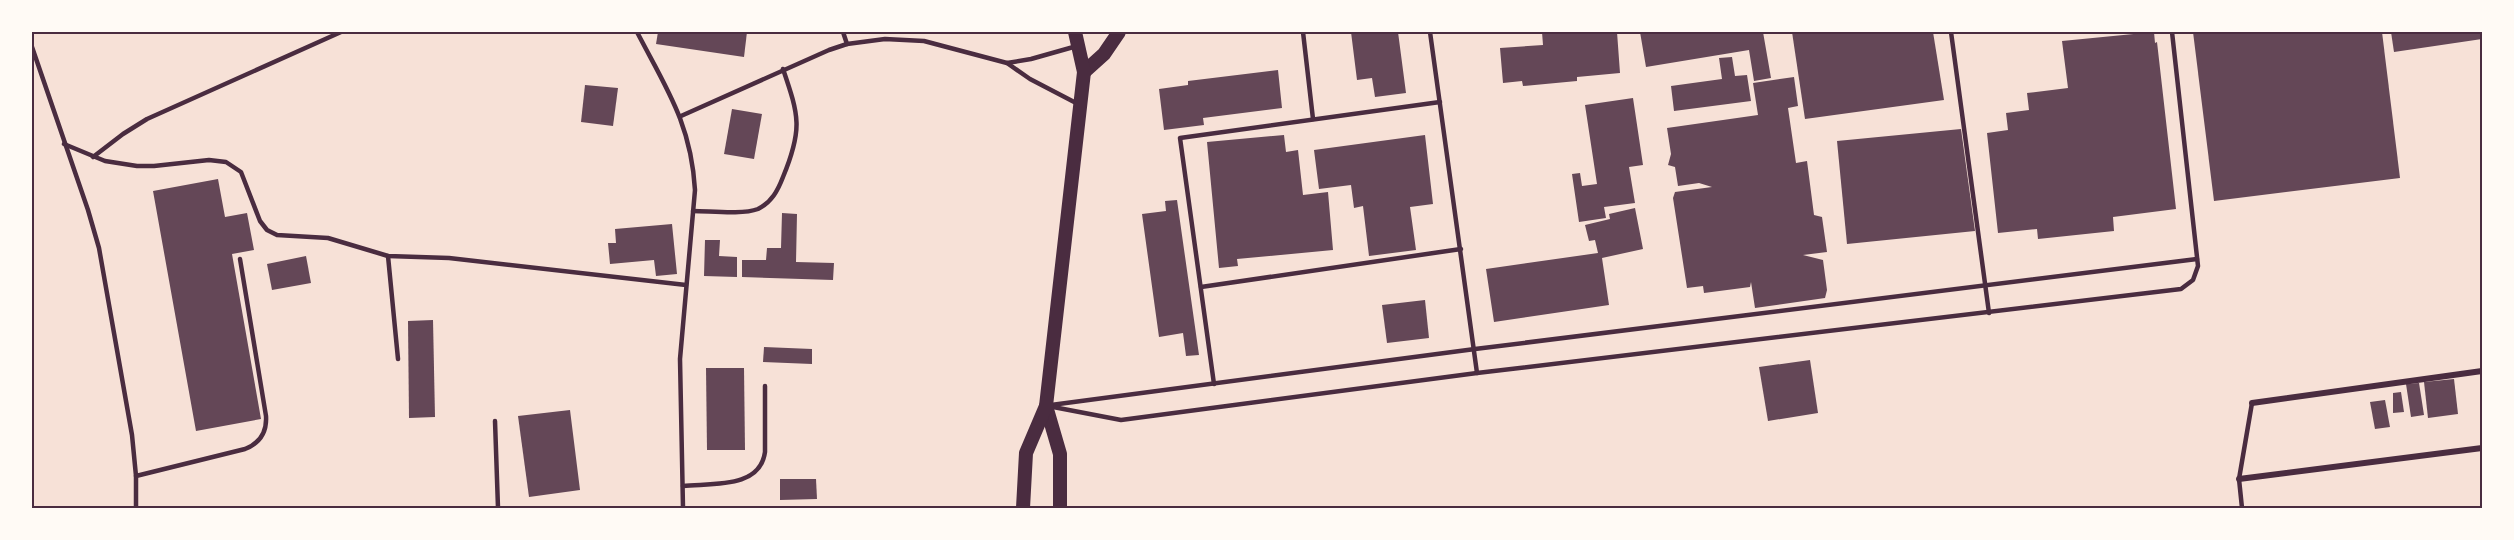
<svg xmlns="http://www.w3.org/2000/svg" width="2514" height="540" viewBox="0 0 2514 540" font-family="'Zilla Slab',serif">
  <rect width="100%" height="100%" fill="#f7e1d7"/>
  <g fill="#644757">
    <polygon points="658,32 747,32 744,57 656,44"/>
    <polygon points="1351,32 1398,32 1406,93 1375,97 1372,78 1357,80"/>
    <polygon points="1542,32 1617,32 1620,73 1577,77 1577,81 1523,86 1522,81 1503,83 1500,48 1543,45"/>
    <polygon points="1640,32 1763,32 1771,78 1754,81 1749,50 1646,67"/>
    <polygon points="1792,32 1933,32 1944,100 1805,119"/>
    <polygon points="2154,32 2155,43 2157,42 2176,209 2113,217 2114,231 2038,239 2037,229 1998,233 1987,133 2008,130 2006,113 2029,110 2027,93 2068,88 2062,41"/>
    <polygon points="2193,32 2382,32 2400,178 2214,201"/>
    <polygon points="2391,32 2482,32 2482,39 2394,52"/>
    <polygon points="1732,57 1735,76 1747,75 1751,101 1674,111 1671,86 1722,79 1719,58"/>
    <polygon points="1278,70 1282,108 1203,118 1204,125 1164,130 1159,89 1188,85 1188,81"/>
    <polygon points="1794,77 1798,106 1788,108 1796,163 1807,161 1814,215 1822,217 1827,252 1803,255 1823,260 1827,290 1825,298 1755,308 1751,282 1750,287 1704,293 1703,286 1687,288 1673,198 1675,192 1712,187 1699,183 1678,186 1675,167 1668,165 1671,154 1667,128 1758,115 1753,83"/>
    <polygon points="585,85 618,88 613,126 581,122"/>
    <polygon points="1633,98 1643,165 1629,167 1635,203 1604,207 1606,218 1579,222 1572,174 1580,173 1582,186 1597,184 1585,105"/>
    <polygon points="732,109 762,114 754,159 724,154"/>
    <polygon points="1961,129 1975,231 1847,244 1837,141"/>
    <polygon points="1284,135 1286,152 1298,150 1303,195 1328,192 1333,250 1237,259 1238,266 1219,268 1207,142"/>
    <polygon points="1425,135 1433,204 1410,207 1416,250 1369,256 1363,206 1354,208 1351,185 1319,189 1314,150"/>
    <polygon points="218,179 225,217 247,213 254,250 232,254 261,419 196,431 153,191"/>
    <polygon points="1177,200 1199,355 1186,356 1183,333 1159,337 1142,214 1166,211 1165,201"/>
    <polygon points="1635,208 1643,249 1602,258 1609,305 1494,322 1486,269 1598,253 1595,240 1589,241 1585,225 1610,219 1609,214"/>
    <polygon points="782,213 797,214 796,262 834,263 833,280 742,277 742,260 766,260 767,248 781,248"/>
    <polygon points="672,224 677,274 656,276 654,260 610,264 608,243 616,243 615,229"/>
    <polygon points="705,240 720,240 719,256 737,257 737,277 704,276"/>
    <polygon points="306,256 311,283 272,290 267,264"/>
    <polygon points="1425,300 1429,338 1387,343 1382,305"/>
    <polygon points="433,320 435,417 409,418 408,321"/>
    <polygon points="764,347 812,349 812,364 763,362"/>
    <polygon points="1810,360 1818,413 1768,421 1759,367"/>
    <polygon points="706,368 744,368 745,450 707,450"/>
    <polygon points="2454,379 2458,414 2428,418 2424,382"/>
    <polygon points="2419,383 2424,415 2411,417 2406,384"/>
    <polygon points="2401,392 2404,412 2393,413 2393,393"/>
    <polygon points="2385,400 2390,427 2375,429 2370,402"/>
    <polygon points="570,410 580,490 529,497 518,416"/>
    <polygon points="780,479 816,479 817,499 780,500"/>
  </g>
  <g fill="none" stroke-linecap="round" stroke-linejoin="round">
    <g stroke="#4a2c40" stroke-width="4.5">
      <path d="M637 32C666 88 691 123 695 190L680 359 683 508"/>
      <polyline points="843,32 847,44"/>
      <polyline points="1303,32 1313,119"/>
      <polyline points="1430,32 1477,373"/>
      <polyline points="1951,32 1989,313"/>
      <polyline points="32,47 88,210 99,248 132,435 136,476 136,508"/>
      <polyline points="1007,63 1031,59 1077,46"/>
      <polyline points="681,116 829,50 847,44 885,39 924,41 1007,63 1030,79 1078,104"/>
      <polyline points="64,144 105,161 137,166 154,166 209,160 226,162 241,172 260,221 267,230 277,235 328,238 388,256 449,258 686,285"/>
      <polyline points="93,157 123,134 147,119 341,32"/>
      <path d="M693 211C710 211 742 215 758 209 772 202 778 190 783 177 803 129 799 116 783 69"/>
      <polyline points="388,256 398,359"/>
      <polyline points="1201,287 1461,249"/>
      <polyline points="1214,384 1180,138 1440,102"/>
      <polyline points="1051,405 1475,349 2197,259"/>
      <polyline points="1048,406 1121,420 1477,373 2181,289 2193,280 2198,266 2172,32"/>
      <polyline points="495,421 498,508"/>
      <path d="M136 476 245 449C260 443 267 432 266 416L240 259"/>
      <path d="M683 486C712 483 760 489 765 452V386"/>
      <polyline points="2242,508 2239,479 2252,403"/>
    </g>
    <g stroke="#4a2c40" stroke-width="6">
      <polyline points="2252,403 2482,371"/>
      <polyline points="2239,479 2482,448"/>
    </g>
    <g stroke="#4a2c40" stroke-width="14">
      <polyline points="1084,72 1104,54 1119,32"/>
      <polyline points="1046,406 1060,454 1060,508"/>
      <polyline points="1023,508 1026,453 1046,406 1084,72 1075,32"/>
    </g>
  </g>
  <rect width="2514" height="540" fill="none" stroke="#fffaf5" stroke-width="66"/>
  <rect x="33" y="33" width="2448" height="474" fill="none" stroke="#4a2c40" stroke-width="2"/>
</svg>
